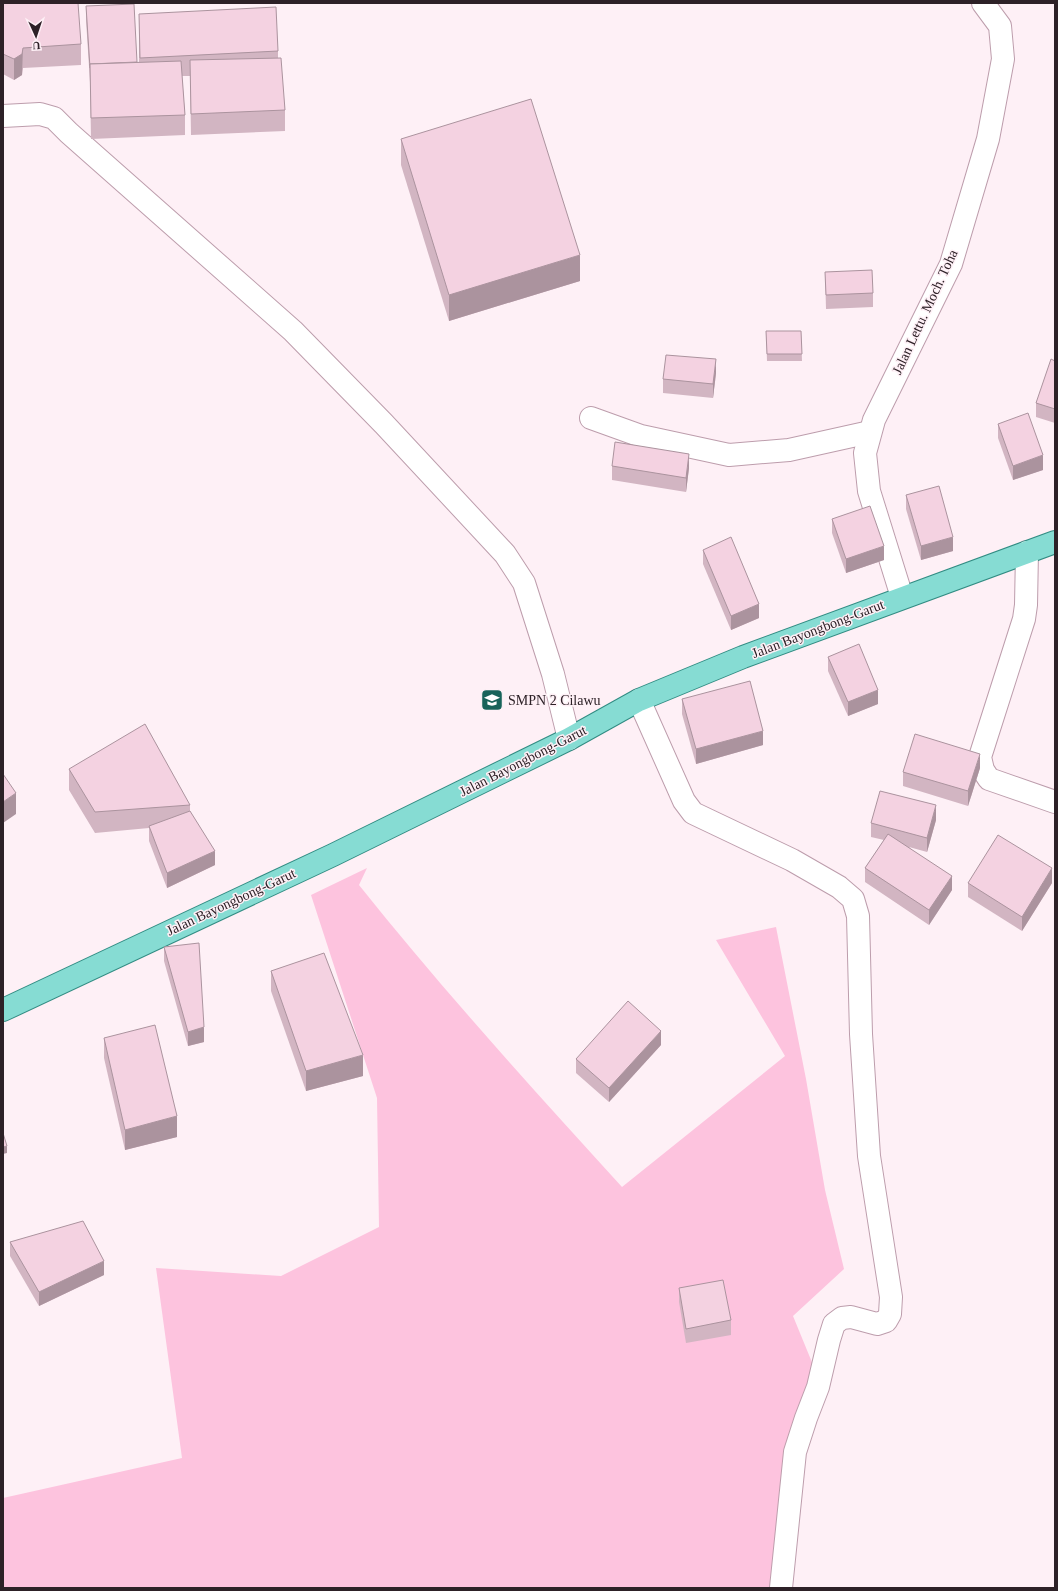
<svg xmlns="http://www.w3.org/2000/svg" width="1058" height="1591" viewBox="0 0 1058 1591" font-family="Georgia,serif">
  <rect width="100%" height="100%" fill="#fef0f6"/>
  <path fill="#fdc3de" d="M367 868 359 885C442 989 532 1088 622 1187L785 1056 716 940 776 927 806 1079 825 1190 844 1269 793 1316 818 1377 779 1588H3V1498L182 1458 156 1268 281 1276 379 1227 377 1098 311 895Z"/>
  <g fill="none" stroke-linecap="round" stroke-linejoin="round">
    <g stroke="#bd9dac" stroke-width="24">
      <g id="street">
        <polyline points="3,116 40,114 54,118 69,133 293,331 384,424 505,554 524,583 553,674 569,739"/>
        <polyline points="591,418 641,436 729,455 789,450 870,432"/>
        <polyline points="1027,552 1026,605 1024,619 980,757 983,770 989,779 1055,802"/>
        <polyline points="902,597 869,491 865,453 874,420 951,264 988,139 1003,59 1000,26 983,3"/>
        <polyline points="639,700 684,801 693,813 792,860 839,887 853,899 858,916 861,1034 869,1156 891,1297 890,1314 886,1321 877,1324 851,1317 842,1318 834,1324 829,1340 818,1387 806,1418 795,1452 781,1588"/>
      </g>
    </g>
    <g stroke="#328c83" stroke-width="24">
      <polyline id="primary" points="3,1010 333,855 569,739 639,700 743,657 1055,542"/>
    </g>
    <use href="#street" stroke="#fff" stroke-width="22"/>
    <use href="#primary" stroke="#86dcd3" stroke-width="22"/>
  </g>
  <g fill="#d2b5c2">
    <polygon points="3,3 81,44 81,65 23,68 22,75 14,80 3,74"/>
    <polygon points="86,6 137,62 139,62 139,14 278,51 278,58 285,110 285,131 191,135 190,76 182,76 185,115 185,135 91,139 90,82 86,20"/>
    <polygon points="401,139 580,281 449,321 401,165"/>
    <polygon points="825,272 873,293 873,307 826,309"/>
    <polygon points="766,331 801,331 802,361 767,361"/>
    <polygon points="1055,361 1055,423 1036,417 1036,403"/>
    <polygon points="716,373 713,398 663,393 663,379"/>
    <polygon points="998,424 1043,470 1013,480 998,438"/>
    <polygon points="612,466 689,468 686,492 612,480"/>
    <polygon points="906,495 953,551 921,560 906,509"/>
    <polygon points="832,519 884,560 846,573 832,533"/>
    <polygon points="703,550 759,618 731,630 703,564"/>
    <polygon points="828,657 878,704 848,716 828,671"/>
    <polygon points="682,699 763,745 696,764 682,714"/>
    <polygon points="980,768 968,806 903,786 903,772"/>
    <polygon points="69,769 190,805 190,811 215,865 167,888 149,841 149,828 95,833 69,790"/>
    <polygon points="936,820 927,852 909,847 952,890 929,925 865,882 865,868 884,840 871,837 871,823"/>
    <polygon points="968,883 1052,883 1022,931 968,897"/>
    <polygon points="164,947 204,1042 188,1046 164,961"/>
    <polygon points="271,971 363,1076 306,1091 271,991"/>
    <polygon points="104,1038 177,1137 125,1150 104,1058"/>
    <polygon points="661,1045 609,1102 576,1073 576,1059"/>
    <polygon points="10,1242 104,1275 39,1306 10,1256"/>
    <polygon points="679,1288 731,1320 731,1335 686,1343 679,1302"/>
  </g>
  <g fill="#ab939e">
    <polygon points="23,48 22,75 14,80 14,59"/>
    <polygon points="580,255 580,281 449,321 449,295"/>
    <polygon points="716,359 716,373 713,398 713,384"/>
    <polygon points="689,454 689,468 686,492 686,478"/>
    <polygon points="1043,455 1043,470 1013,480 1013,466"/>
    <polygon points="953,537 953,551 921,560 921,546"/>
    <polygon points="884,546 884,560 846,573 846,559"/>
    <polygon points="759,604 759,618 731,630 731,616"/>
    <polygon points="878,690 878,704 848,716 848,702"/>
    <polygon points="763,731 763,745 696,764 696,749"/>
    <polygon points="980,754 980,768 968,806 968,791"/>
    <polygon points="16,793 16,814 3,823 3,802"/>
    <polygon points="936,805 936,820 927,852 927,838"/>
    <polygon points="215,851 215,865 167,888 167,873"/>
    <polygon points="1052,868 1052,883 1022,931 1022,917"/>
    <polygon points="952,876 952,890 929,925 929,910"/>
    <polygon points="204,1027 204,1042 188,1046 188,1032"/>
    <polygon points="661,1031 661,1045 609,1102 609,1088"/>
    <polygon points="363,1055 363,1076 306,1091 306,1071"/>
    <polygon points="177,1116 177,1137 125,1150 125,1130"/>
    <polygon points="7,1146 7,1153 3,1154 3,1147"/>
    <polygon points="104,1261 104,1275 39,1306 39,1292"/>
  </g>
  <g fill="#f4d2e1" stroke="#ab939e">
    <polygon points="3,3 78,3 81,44 23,48 22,54 14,59 3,54"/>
    <polygon points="134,4 137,62 90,64 91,68 90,68 86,6"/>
    <polygon points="276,7 278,51 140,58 139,14"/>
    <polygon points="281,58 285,110 191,114 190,60"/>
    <polygon points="181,61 185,115 91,118 90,64"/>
    <polygon points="531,99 580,255 449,295 401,139"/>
    <polygon points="872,270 873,293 826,295 825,272"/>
    <polygon points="766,331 801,331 802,354 767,354"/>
    <polygon points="666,355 716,359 713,384 663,379"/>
    <polygon points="1051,359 1055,361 1055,409 1036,403"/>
    <polygon points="1028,413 1043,455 1013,466 998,424"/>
    <polygon points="615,442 689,454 686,478 612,466"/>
    <polygon points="939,486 953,537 921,546 906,495"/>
    <polygon points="870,506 884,546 846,559 832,519"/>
    <polygon points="731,537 759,604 731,616 703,550"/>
    <polygon points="859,644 878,690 848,702 828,657"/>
    <polygon points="750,681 763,731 696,749 682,699"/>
    <polygon points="145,724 190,805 95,812 69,769"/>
    <polygon points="915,734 980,754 968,791 903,772"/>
    <polygon points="3,774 16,793 3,802"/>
    <polygon points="880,791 936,805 927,838 871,823"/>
    <polygon points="190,811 215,851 167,873 149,826"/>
    <polygon points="888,834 952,876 929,910 865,868"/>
    <polygon points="998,835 1052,868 1022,917 968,883"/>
    <polygon points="199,943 204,1027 188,1032 164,947"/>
    <polygon points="324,953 363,1055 306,1071 271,971"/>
    <polygon points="628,1001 661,1031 609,1088 576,1059"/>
    <polygon points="155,1025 177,1116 125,1130 104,1038"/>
    <polygon points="3,1133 7,1146 3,1147"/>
    <polygon points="83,1221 104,1261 39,1292 10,1242"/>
    <polygon points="723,1280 731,1320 686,1329 679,1288"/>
  </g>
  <defs>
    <g id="school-square" transform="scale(1.15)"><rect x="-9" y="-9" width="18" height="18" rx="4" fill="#18635a" stroke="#fef0f6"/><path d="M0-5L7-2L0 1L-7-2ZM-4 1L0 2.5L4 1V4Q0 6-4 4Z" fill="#fff"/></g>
  </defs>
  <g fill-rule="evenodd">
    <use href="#school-square" x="492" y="700"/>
  </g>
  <g text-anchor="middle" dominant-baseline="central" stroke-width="3" stroke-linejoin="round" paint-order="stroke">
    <g font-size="14" fill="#2d2127" stroke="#fef0f6">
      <text transform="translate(925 312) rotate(-65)">Jalan Lettu. Moch. Toha</text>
      <text transform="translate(818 629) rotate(-21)">Jalan Bayongbong-Garut</text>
      <text transform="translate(523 761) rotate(-27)">Jalan Bayongbong-Garut</text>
      <text transform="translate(231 902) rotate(-25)">Jalan Bayongbong-Garut</text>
    </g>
    <g font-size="14" fill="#2d2127" stroke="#fef0f6" text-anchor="start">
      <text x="508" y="700">SMPN 2 Cilawu</text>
    </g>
  </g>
  <rect width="1058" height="1591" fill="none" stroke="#2d2127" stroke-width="8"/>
  <g transform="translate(36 36) rotate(177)" stroke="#fef0f6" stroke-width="3" paint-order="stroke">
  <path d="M0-3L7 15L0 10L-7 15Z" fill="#2d2127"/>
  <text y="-6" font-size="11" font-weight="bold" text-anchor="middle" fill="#2d2127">U</text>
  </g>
</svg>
